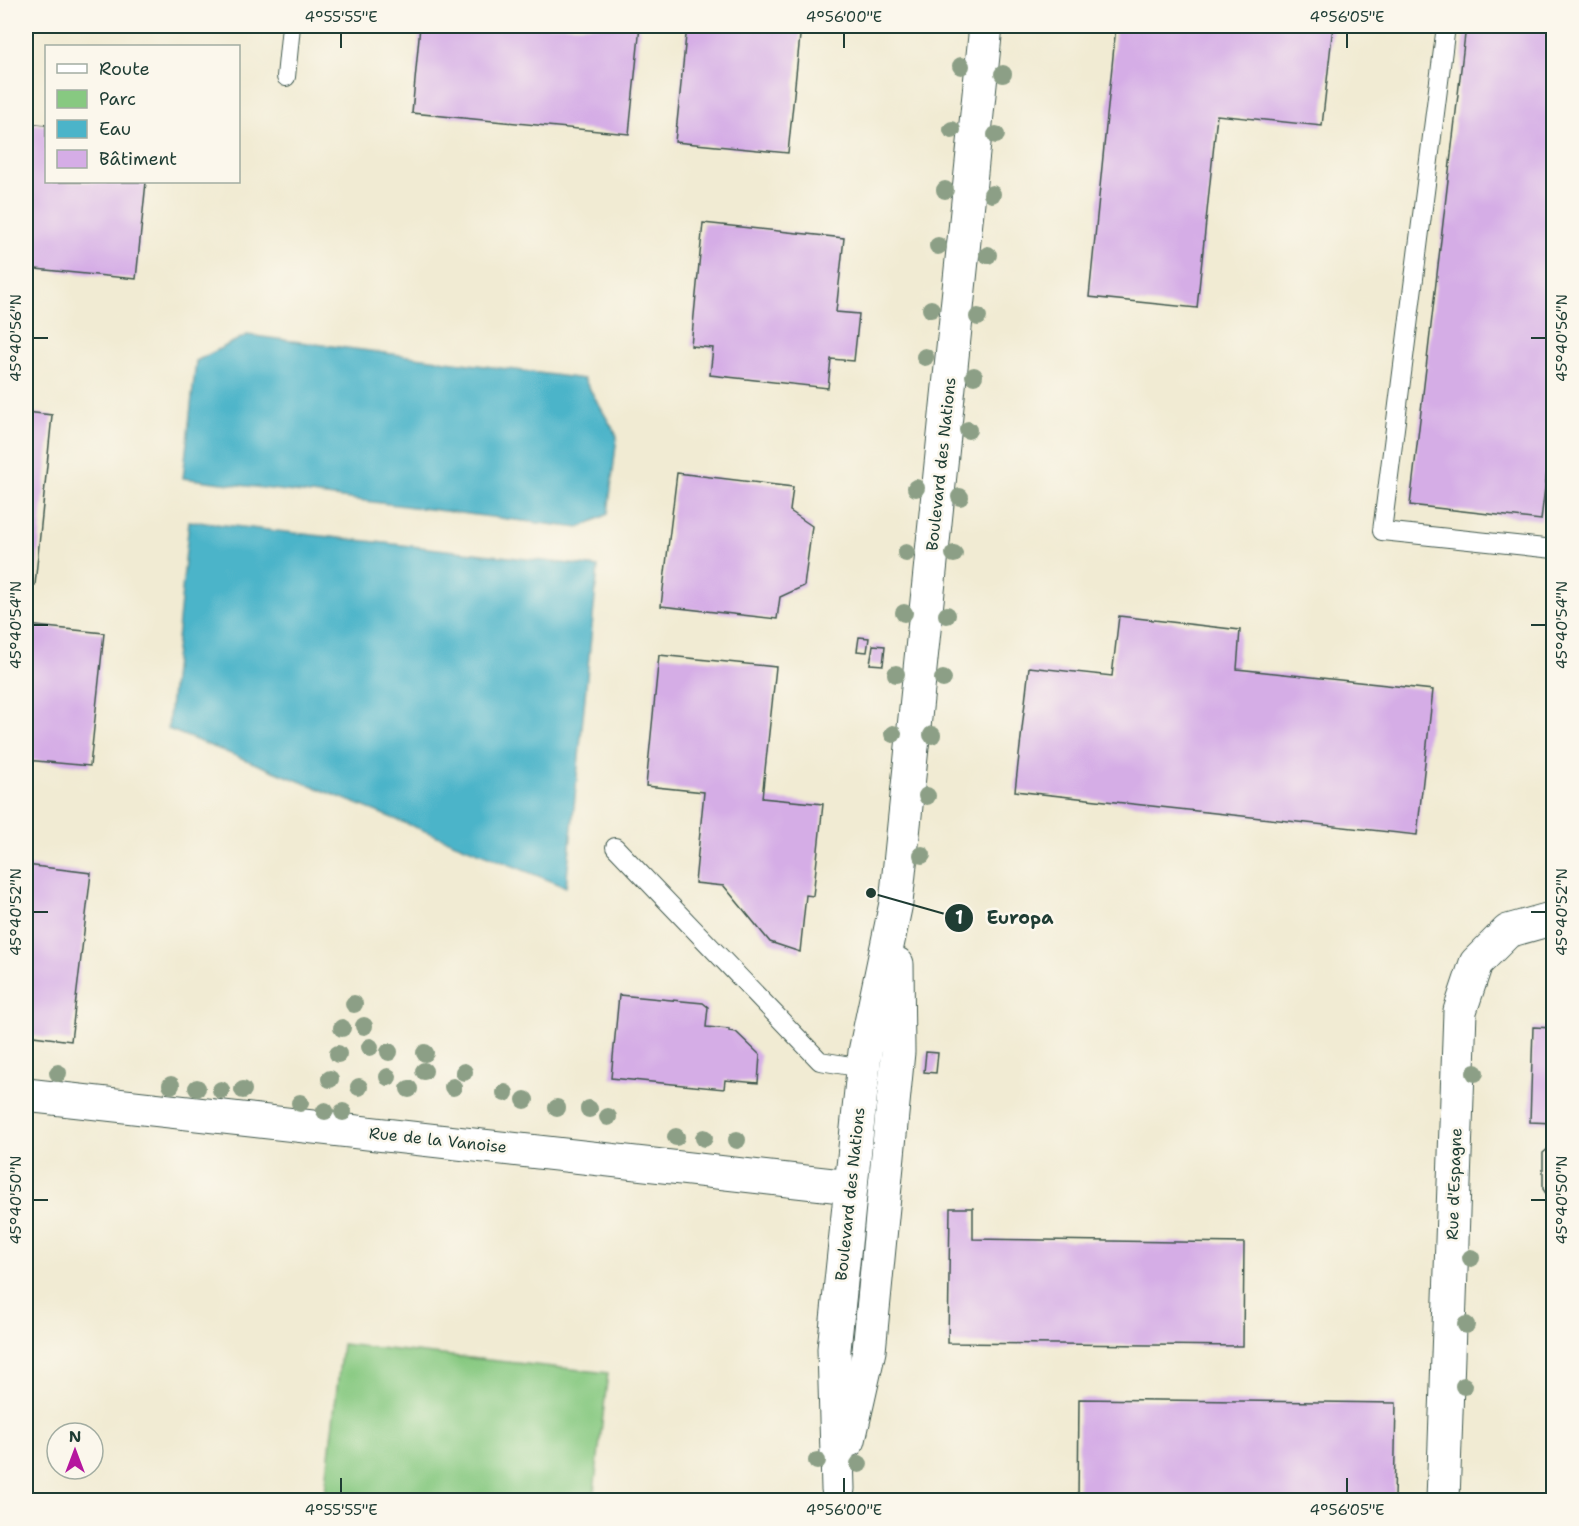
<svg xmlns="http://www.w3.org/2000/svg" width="1579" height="1526" viewBox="0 0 1579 1526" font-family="'Shantell Sans',sans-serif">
  <rect width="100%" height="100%" fill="#fbf7ec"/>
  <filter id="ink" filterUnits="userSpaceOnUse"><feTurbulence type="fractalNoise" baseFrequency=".0167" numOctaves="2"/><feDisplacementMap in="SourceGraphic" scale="12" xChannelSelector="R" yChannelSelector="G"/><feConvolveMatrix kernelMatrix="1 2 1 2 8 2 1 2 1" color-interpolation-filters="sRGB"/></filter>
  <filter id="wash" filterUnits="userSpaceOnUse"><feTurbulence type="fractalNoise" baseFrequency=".008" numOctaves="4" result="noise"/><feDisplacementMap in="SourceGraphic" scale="24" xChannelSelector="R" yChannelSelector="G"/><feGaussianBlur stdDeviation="1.35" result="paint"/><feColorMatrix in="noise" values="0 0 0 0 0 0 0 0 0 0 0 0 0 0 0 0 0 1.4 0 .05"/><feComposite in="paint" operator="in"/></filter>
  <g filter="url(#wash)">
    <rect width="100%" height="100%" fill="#f1ebd3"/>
    <polygon fill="#87c981" stroke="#53835a" stroke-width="1.5" points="342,1344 608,1373 593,1500 324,1500"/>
    <g fill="#4bb4c9" stroke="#35787e" stroke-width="1.5">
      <polygon points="247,335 584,379 617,436 608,514 579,528 183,478 196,361"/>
      <polygon points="189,521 598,567 566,887 168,729"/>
    </g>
    <g id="blocks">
      <g fill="#d5ade6">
        <polygon points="420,26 640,26 629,134 412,113"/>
        <polygon points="687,26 801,26 788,153 675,142"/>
        <polygon points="1116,26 1333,26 1322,126 1217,115 1197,308 1089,297"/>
        <polygon points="1466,26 1554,26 1554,414 1541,520 1410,505"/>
        <polygon points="26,123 46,125 46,182 146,182 136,279 26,268"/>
        <polygon points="703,223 844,238 836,312 859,314 854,361 831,359 828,388 710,375 713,348 691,346"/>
        <polygon points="26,412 52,415 35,585 26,584"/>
        <polygon points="677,473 793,487 790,511 812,526 804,586 780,597 777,619 661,606"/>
        <polygon points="1119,616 1240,630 1237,669 1433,690 1417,835 1015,791 1029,667 1112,676"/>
        <polygon points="26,625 104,633 90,766 26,760"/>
        <polygon points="859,637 869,638 867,652 857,651"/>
        <polygon points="873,645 885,646 883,665 870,664"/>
        <polygon points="659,655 776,667 762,798 823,804 813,896 806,895 800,952 770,942 724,886 695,883 704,792 646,786"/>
        <polygon points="26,865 91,873 71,1041 26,1035 27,1000 26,1000"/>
        <polygon points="619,995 703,1003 708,1007 706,1027 729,1029 729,1031 736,1032 760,1055 758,1083 725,1080 724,1089 611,1078"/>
        <polygon points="1533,1027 1554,1028 1554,1123 1530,1122"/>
        <polygon points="926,1052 938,1053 936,1073 924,1072"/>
        <polygon points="1550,1147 1554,1147 1554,1196 1547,1195 1543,1189 1543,1153"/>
        <polygon points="950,1208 973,1208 973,1239 1244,1243 1243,1346 948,1343"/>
        <polygon points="1079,1399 1396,1403 1394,1500 1078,1500"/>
      </g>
    </g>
  </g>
  <g filter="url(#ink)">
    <use href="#blocks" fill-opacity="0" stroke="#3e574c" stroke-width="1.5"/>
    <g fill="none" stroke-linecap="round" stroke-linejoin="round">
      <g stroke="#3e574c" stroke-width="20">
        <g id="service">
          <polyline points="1446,26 1382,531 1554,549"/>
          <polyline points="286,77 291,26"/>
          <polyline points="615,847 820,1061 863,1068"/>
        </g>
      </g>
      <g stroke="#3e574c" stroke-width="35">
        <g id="minor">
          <polyline points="26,1095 851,1187"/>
          <polyline points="849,1440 869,1351 898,1052 897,964"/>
          <polyline points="838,1489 834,1349 865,1052 896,903 986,26"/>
          <polyline points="1443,1500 1460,1011 1476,963 1508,931 1554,918"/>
        </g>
      </g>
      <use href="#service" stroke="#fff" stroke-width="18"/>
      <use href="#minor" stroke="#fff" stroke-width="33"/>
    </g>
    <g fill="#8c9f86">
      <circle cx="961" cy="66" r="9"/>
      <circle cx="1003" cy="74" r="9"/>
      <circle cx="952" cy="130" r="9"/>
      <circle cx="996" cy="135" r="9"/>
      <circle cx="945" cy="190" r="9"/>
      <circle cx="992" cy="194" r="9"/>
      <circle cx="938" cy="246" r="9"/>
      <circle cx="988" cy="255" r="9"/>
      <circle cx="931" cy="309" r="9"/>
      <circle cx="978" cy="317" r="9"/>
      <circle cx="925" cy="357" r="9"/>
      <circle cx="974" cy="376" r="9"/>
      <circle cx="968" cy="430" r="9"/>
      <circle cx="916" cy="488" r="9"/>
      <circle cx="960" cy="497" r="9"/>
      <circle cx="906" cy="553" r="9"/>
      <circle cx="954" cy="554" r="9"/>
      <circle cx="904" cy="613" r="9"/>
      <circle cx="947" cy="615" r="9"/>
      <circle cx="896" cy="674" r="9"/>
      <circle cx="943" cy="679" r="9"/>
      <circle cx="893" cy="734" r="9"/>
      <circle cx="932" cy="735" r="9"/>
      <circle cx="927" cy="796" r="9"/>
      <circle cx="922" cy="855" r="9"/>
      <circle cx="354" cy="1004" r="9"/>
      <circle cx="364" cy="1026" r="9"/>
      <circle cx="342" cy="1028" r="9"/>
      <circle cx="370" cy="1047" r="9"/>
      <circle cx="389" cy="1052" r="9"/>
      <circle cx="425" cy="1053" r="9"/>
      <circle cx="338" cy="1054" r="9"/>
      <circle cx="424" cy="1071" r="9"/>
      <circle cx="464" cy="1072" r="9"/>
      <circle cx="58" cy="1073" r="9"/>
      <circle cx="1475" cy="1073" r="9"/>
      <circle cx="388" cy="1077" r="9"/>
      <circle cx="330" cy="1079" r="9"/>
      <circle cx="171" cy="1085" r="9"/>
      <circle cx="359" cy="1087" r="9"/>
      <circle cx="453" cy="1087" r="9"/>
      <circle cx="197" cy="1088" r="9"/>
      <circle cx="409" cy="1089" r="9"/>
      <circle cx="221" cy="1090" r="9"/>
      <circle cx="243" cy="1090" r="9"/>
      <circle cx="505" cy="1093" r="9"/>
      <circle cx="525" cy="1100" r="9"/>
      <circle cx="300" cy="1103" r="9"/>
      <circle cx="557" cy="1108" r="9"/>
      <circle cx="589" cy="1109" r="9"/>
      <circle cx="325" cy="1111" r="9"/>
      <circle cx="343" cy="1112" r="9"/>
      <circle cx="608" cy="1117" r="9"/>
      <circle cx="676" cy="1137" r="9"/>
      <circle cx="704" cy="1138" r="9"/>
      <circle cx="737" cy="1140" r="9"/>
      <circle cx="1471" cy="1258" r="9"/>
      <circle cx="1466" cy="1325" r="9"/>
      <circle cx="1464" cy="1386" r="9"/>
      <circle cx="817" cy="1461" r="9"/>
      <circle cx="859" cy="1464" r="9"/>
    </g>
  </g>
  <path fill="none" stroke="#1f3d34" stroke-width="2" d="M341 33V48M844 33V48M1347 33V48M33 338H48M1531 338H1546M33 625H48M1531 625H1546M33 912H48M1531 912H1546M33 1200H48M1531 1200H1546M341 1478V1493M844 1478V1493M1347 1478V1493"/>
  <g text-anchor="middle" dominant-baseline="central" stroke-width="5" stroke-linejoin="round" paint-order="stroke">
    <g font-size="16" fill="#1f3d34" stroke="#fbf7ec">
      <text transform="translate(941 464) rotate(-84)">Boulevard des Nations</text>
      <text transform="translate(438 1140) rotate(6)">Rue de la Vanoise</text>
      <text transform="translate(1454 1184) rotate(-88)">Rue d'Espagne</text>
      <text transform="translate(850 1194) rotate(-84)">Boulevard des Nations</text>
    </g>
  </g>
  <path fill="none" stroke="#1f3d34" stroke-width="2" d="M871 893L959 918"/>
  <g fill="#1f3d34" stroke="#fbf7ec" stroke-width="2">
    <circle cx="871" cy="893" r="6"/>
    <circle cx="959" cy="918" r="15"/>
  </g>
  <g font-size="18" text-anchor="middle" font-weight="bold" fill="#fff">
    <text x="959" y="924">1</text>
  </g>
  <g font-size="18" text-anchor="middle" font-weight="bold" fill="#1f3d34" stroke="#fbf7ec" stroke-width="5" stroke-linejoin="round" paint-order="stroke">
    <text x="1020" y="924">Europa</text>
  </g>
  <rect width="1579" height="1526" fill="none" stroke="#fbf7ec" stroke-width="66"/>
  <rect x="45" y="45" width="195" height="138" fill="#fbf7ec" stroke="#a3ada2" stroke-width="1.5"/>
  <rect x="57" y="64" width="30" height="9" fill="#ffffff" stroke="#a3ada2" stroke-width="1.5"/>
  <text x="99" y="75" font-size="18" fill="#1f3d34">Route</text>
  <rect x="57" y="90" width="30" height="18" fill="#87c981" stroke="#a3ada2" stroke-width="1.5"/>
  <text x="99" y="105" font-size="18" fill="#1f3d34">Parc</text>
  <rect x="57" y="120" width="30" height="18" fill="#4bb4c9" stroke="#a3ada2" stroke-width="1.5"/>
  <text x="99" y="135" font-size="18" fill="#1f3d34">Eau</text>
  <rect x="57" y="150" width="30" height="18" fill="#d5ade6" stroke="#a3ada2" stroke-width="1.5"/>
  <text x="99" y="165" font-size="18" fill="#1f3d34">Bâtiment</text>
  <g transform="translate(75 1451)"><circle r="28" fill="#fbf7ec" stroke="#a3ada2" stroke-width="1.5"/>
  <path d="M0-4.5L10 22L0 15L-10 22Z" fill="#b5179e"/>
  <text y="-9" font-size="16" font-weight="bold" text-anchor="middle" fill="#1f3d34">N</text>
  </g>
  <rect x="33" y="33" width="1513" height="1460" fill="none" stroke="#1f3d34" stroke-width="2"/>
  <g font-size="15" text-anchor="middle" fill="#1f3d34">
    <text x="341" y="22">4°55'55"E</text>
    <text x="844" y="22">4°56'00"E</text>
    <text x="1347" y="22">4°56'05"E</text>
    <text transform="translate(16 338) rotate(-90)" y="5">45°40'56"N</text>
    <text transform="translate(1562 338) rotate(-90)" y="5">45°40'56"N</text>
    <text transform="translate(16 625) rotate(-90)" y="5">45°40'54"N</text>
    <text transform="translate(1562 625) rotate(-90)" y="5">45°40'54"N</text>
    <text transform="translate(16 912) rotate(-90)" y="5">45°40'52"N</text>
    <text transform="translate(1562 912) rotate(-90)" y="5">45°40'52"N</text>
    <text transform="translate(16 1200) rotate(-90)" y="5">45°40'50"N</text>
    <text transform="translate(1562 1200) rotate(-90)" y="5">45°40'50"N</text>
    <text x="341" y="1515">4°55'55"E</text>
    <text x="844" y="1515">4°56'00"E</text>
    <text x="1347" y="1515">4°56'05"E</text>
  </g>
</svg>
